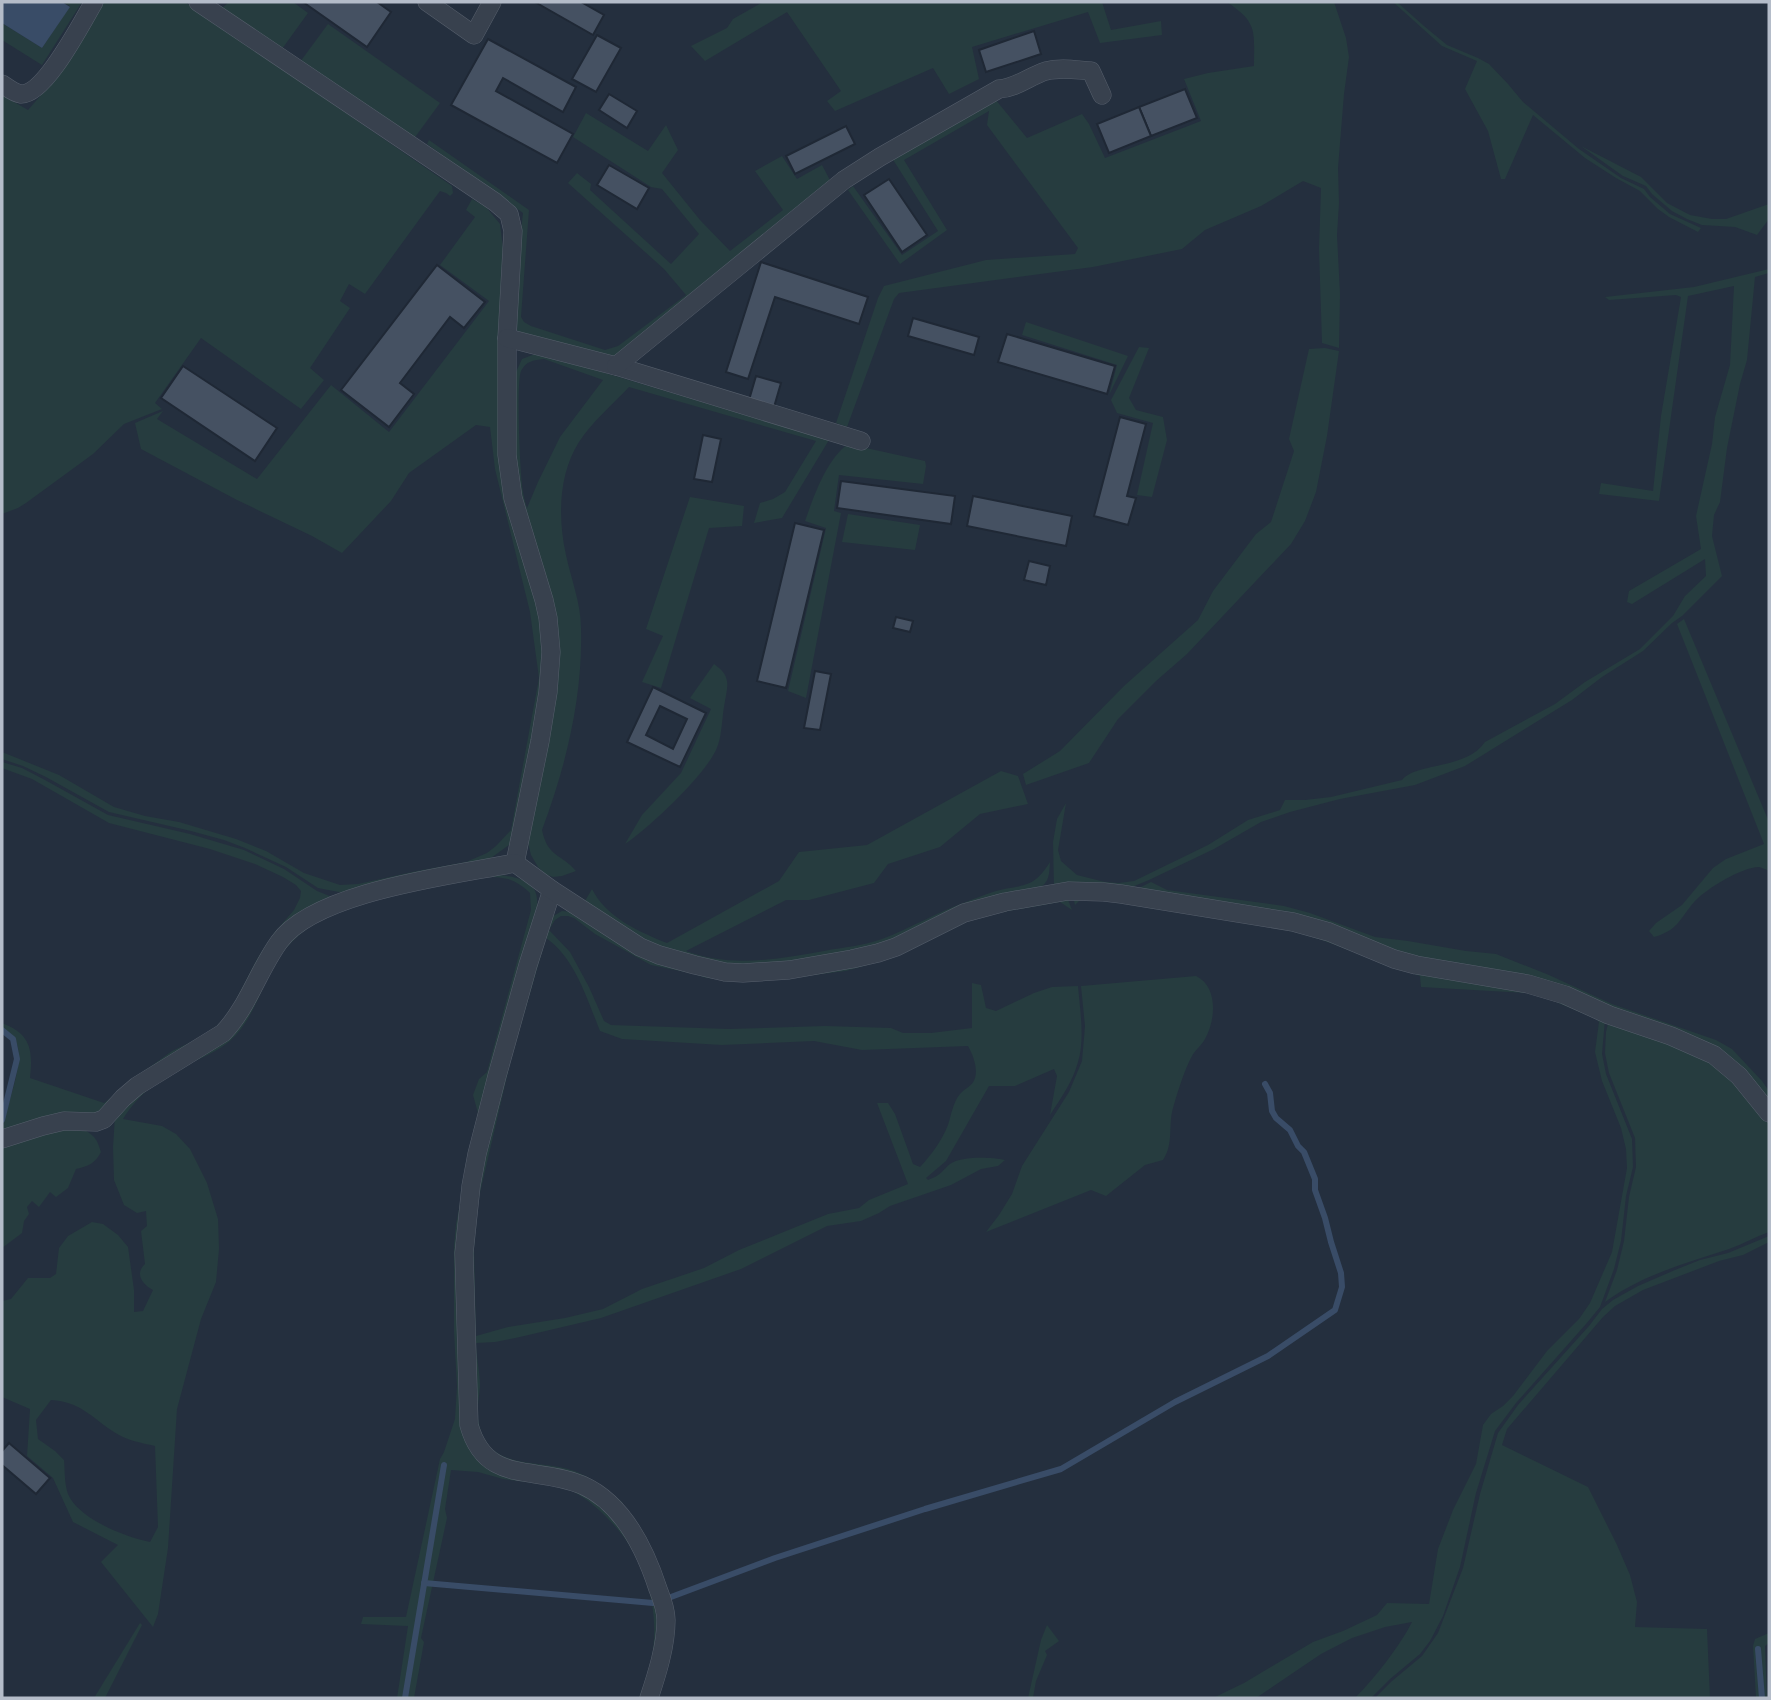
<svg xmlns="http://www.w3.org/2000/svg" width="1771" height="1700" viewBox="0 0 1771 1700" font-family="Helvetica,sans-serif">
  <rect width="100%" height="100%" fill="#242f3e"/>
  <g fill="#263c3f" fill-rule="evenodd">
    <polygon points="62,2 82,2 42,65 2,40 2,23 42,48 70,6"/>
    <polygon points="104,2 185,2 452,186 453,193 450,196 446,193 440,191 365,294 349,284 340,301 350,308 310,368 324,380 301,409 201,338 155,403 162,409 124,424 93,454 26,503 18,508 2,514 2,95 28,110 42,94"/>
    <polygon points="229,2 293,2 308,13 282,49 222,8"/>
    <polygon points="763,2 1102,2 1111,30 1161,21 1162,35 1100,43 1088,12 972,47 979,79 949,94 933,68 835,111 827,101 841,91 787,12 705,61 691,46 727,28 733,19"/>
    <path d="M1227 2H1334L1346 38 1349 57 1344 94 1338 168 1339 203 1337 235 1340 294 1339 348 1322 343 1319 249 1321 188 1303 181 1261 206 1205 230 1182 249 1093 267 899 293 894 299 847 427 836 423 878 298 884 286 986 260 1075 254 1078 248 987 125 989 111 904 160 947 230 900 264 848 190 853 186 902 255 938 231 892 158 995 99 1027 138 1082 114 1089 124 1105 158 1201 121 1184 79 1208 73 1254 66C1254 31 1258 23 1227 2Z"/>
    <polygon points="1393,2 1397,2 1424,26 1447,45 1478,58 1489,64 1508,84 1523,102 1579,149 1621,178 1644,189 1650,197 1670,214 1701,228 1698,232 1669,217 1658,209 1640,191 1616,178 1585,158 1533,115 1505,179 1501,179 1488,131 1465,89 1477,61 1442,46"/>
    <polygon points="328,24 440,103 413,140 300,62"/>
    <polygon points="586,113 648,151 666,125 678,150 662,173 700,220 730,251 783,210 755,171 782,156 797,179 822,165 832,184 614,358 521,334 515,329 511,317 523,213 427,144 429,140 529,210 521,317 524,322 531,326 605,350 618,346 686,295 664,269 568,183 577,173 591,184 590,190 671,264 699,234 662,189 651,187 573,137"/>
    <polygon points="1581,146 1641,177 1667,203 1690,215 1712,219 1726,219 1769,204 1769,219 1757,235 1735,227 1702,225 1687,219 1672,211 1652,194 1646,186 1623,176"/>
    <polygon points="472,199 486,207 500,224 503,248 499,377 544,631 544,687 516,832 509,845 484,863 344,893 318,888 286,867 245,848 224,840 191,831 109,812 46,777 23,766 2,759 2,752 59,775 114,807 145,816 179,822 236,839 266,851 304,873 340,885 358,884 417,871 466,862 487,853 496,846 511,830 539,678 530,612 495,469 490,427 476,425 409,473 391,501 342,553 312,536 237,500 141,449 135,423 163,411 157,419 257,479 331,385 389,432 489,301 440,265 475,217 466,210"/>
    <path d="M1769 269V273L1755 277 1747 360 1740 384 1727 448 1720 502 1714 515 1712 536 1722 576 1682 616 1672 623 1643 651 1602 677 1572 700 1465 766 1415 785 1340 799 1290 812 1261 822 1214 849 1149 880 1122 891 1054 888 1053 842 1057 819 1066 803 1058 850 1061 861 1077 875 1105 882 1119 883 1134 881 1208 845 1248 820 1280 810 1285 800H1305L1331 797 1402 780C1417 762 1466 770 1485 742L1555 704 1585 682 1640 649 1673 616 1685 596 1706 576 1705 559 1632 604 1627 602 1629 591 1701 549 1696 516 1712 444 1715 417 1730 365 1734 286 1688 296 1659 501 1599 494 1601 483 1653 491 1661 416 1681 297 1676 295 1609 300 1605 297 1694 287Z"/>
    <polygon points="1026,322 1128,356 1109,395 1117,365 1022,335"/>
    <polygon points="1139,347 1149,348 1129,398 1136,410 1163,417 1167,440 1152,497 1137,495 1153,423 1117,413 1111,400"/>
    <polygon points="1325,348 1339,351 1327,436 1316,492 1305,521 1291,544 1187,654 1156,681 1118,719 1089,763 1026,785 1023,774 1060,751 1124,686 1198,620 1213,591 1256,534 1271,522 1294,451 1289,439 1309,349"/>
    <path d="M535 354 545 355 829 440 782 518 754 523 760 503 773 499 785 492 816 441 629 387C612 405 593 421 579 442 558 475 558 519 566 555 571 579 581 603 581 628 583 697 566 766 542 830 548 858 561 853 576 871L562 876 553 877 545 874 538 867 531 855 528 843V833L552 708 537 564 515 470 516 372 522 359ZM544 359 603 380 560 437 538 482 527 508C525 503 524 497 523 492 520 476 516 383 521 371 526 361 534 360 544 359Z"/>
    <path d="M848 444 925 461 926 466 923 484 839 475 834 511 841 513 806 698 788 691 826 528 805 521C814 496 826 460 848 444Z"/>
    <polygon points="690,497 744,506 742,526 709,528 661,688 642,682 663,636 646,629"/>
    <polygon points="848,514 920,525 915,550 842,542"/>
    <path d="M1684 619 1769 822V871C1766 869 1762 868 1759 867 1742 867 1706 889 1695 901 1679 919 1679 930 1654 937L1649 931 1656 923 1682 905 1713 868 1726 859 1764 844 1677 624Z"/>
    <path d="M714 664C733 677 727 687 724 707 722 719 722 733 718 745 710 771 649 828 625 844L642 815 681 773 711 709 690 698Z"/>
    <path d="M2 762 22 768 45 780 108 815 190 834 244 850 284 869 317 891 337 899 309 913 226 1024 105 1111 2 1137C2 1110 28 1064 15 1039 12 1035 6 1031 2 1029V1023C31 1034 33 1050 30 1078L104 1103 143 1072 172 1051 208 1034 228 1015 257 959 274 933 294 910 300 898 301 891 296 885 283 877 255 864 210 849 109 823 32 779 2 768Z"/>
    <path d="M1001 771 1018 776 1028 804 980 814 940 847 888 864 874 883 809 900H786L686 951C732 968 778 959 824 951 844 947 863 946 882 939 911 928 937 912 966 902 976 898 986 894 996 891 1024 884 1033 889 1050 862 1049 878 1049 883 1035 891L899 940 769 968 728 967 647 943 585 901 592 889C606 917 639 932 667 943L779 881 799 852 867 845Z"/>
    <path d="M480 874C496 875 523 874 534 889 538 895 537 905 538 911L495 1065 478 1134 472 1161 462 1231V1429C480 1493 540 1470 587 1494 596 1498 604 1507 611 1515 640 1545 662 1588 660 1630 659 1654 651 1676 645 1698H639C643 1687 648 1675 651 1663 661 1613 648 1562 613 1524 601 1511 588 1499 572 1491 551 1482 526 1483 503 1479 495 1477 486 1474 478 1472 469 1471 460 1471 451 1470L445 1509 447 1518 421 1638 424 1642 414 1698H406L444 1465H443L403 1698H397L408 1626 361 1624 363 1617H406L440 1459 444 1452 455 1419 457 1386 454 1332V1246L456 1224 478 1113 473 1095 479 1079 487 1072 531 910 530 893C524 887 517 882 508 879 470 869 367 897 331 915 316 922 303 930 292 942 263 970 260 1014 230 1041 218 1051 202 1058 188 1064 162 1077 139 1093 123 1119L162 1126 176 1134 190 1149 207 1183 218 1219 219 1249 216 1282 201 1319 177 1409 168 1548 158 1614 153 1627 101 1562 118 1545 73 1522 53 1478 27 1456 30 1409 2 1397V1301L11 1299 28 1278H50L56 1274 59 1248 68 1236 92 1222 103 1224 118 1235 128 1247 134 1290V1312L143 1311 153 1290C143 1285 134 1274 145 1264L141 1231 147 1226 146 1211 137 1213 124 1205 114 1180 113 1147 115 1116 128 1100 154 1078 177 1064 206 1051 225 1037 244 1016 265 969 289 940 302 929 329 913 348 905 450 878ZM51 1400C81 1402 91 1417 114 1432 126 1440 141 1443 155 1446L158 1527 150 1542C125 1537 83 1520 70 1498 64 1488 65 1471 64 1460L55 1451 38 1439 36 1420Z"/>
    <polygon points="1151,882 1167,890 1284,906 1310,913 1375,937 1408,941 1466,951 1496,954 1549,975 1612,1004 1716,1040 1732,1049 1762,1081 1769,1091 1769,1106 1692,1040 1398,955 1129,893"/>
    <path d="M1084 896 1247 919 1520 986 1605 1019 1602 1054 1606 1074 1632 1139 1633 1167 1626 1196 1621 1241 1614 1269 1600 1307 1586 1324 1516 1403 1495 1431 1476 1493 1460 1567 1443 1616 1430 1641 1420 1654 1390 1679 1371 1698H1355C1374 1679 1400 1646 1412 1622L1385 1627 1352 1638 1321 1654 1256 1698H1213L1244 1683 1313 1642 1343 1631 1377 1615 1387 1603 1429 1604 1438 1549 1453 1510 1476 1464 1483 1425 1491 1414 1503 1406 1513 1396 1547 1351 1579 1319 1590 1303 1612 1252 1627 1168 1626 1149 1621 1128 1602 1081 1595 1052 1599 1022 1596 1019 1551 1000 1527 993 1421 987 1420 976C1375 962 1333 941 1287 930L1114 902 1096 899 1080 900 1075 905 1073 897Z"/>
    <path d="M1067 897 1072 910 1060 902 974 917 892 958 846 971 764 981 706 978 695 974 651 965 595 934 574 918 568 916H561L555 920 549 930 570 952 589 987 604 1021 611 1025 729 1029 825 1026 891 1028 903 1033H931L972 1028V983L981 985 986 1008 996 1011 1034 993 1052 987 1078 986C1080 1009 1085 1040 1078 1062 1073 1081 1061 1098 1050 1115L1057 1076 1054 1069 1015 1086H989L946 1161 926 1178 928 1180C941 1175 940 1173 950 1164 961 1156 991 1157 1005 1160L998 1166 981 1169 951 1185 890 1206 879 1213 861 1221 827 1226 741 1269 601 1318 520 1337 495 1342 476 1343C476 1357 480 1372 480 1386 479 1399 476 1411 479 1424 488 1469 535 1460 568 1469 589 1475 608 1489 623 1503L621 1509C609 1495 590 1482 572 1476 528 1462 486 1478 473 1419L470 1244 474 1194 494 1107 522 1004 548 919 562 911 572 912 617 941 661 963 733 976H781L849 964 877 957 905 948 958 921 978 913ZM546 938C575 958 587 999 600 1031L622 1039 722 1045 814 1041 862 1050 968 1046C973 1055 978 1068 975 1078 973 1086 965 1088 960 1094 953 1102 951 1116 948 1125 941 1142 932 1154 920 1167L913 1164 895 1114 888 1103H877L908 1184 869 1200 859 1208 828 1214 739 1250 704 1268 642 1289 603 1309 565 1318 508 1327 476 1336 474 1249 476 1210 511 1059Z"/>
    <path d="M1196 976C1218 986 1216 1020 1205 1039 1202 1045 1195 1050 1192 1056 1184 1071 1178 1091 1173 1108 1168 1125 1174 1144 1163 1160L1145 1165 1106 1196 1091 1190 986 1232 999 1215 1012 1194 1022 1166 1069 1092 1082 1061 1085 1026 1081 986Z"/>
    <path d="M1609 1020 1717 1064 1759 1108 1769 1122V1232C1755 1237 1743 1244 1729 1249 1686 1263 1642 1275 1605 1302L1617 1270 1624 1241 1629 1197 1636 1167 1635 1138 1609 1073 1605 1053 1606 1032Z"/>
    <path d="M83 1129C95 1136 97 1139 101 1152 95 1164 88 1166 76 1169L68 1188 56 1197 50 1192 39 1207 32 1201 27 1207 29 1214 24 1221 22 1233 2 1248V1146L49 1130Z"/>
    <polygon points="1769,1236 1769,1242 1743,1255 1719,1261 1643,1290 1615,1306 1603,1317 1507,1429 1502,1445 1588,1487 1617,1545 1630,1575 1637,1602 1635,1627 1707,1629 1710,1698 1375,1698 1392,1681 1422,1656 1438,1633 1463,1568 1480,1494 1498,1433 1518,1405 1589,1326 1602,1309 1613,1300 1638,1286 1675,1270 1700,1260 1728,1253"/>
    <polygon points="140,1623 142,1625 105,1698 94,1698"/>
    <polygon points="1047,1625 1059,1641 1045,1651 1047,1655 1036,1681 1033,1698 1028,1698 1041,1640"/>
    <polygon points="1769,1633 1769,1643 1765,1646 1767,1698 1763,1698 1759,1649 1756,1649 1760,1698 1756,1698 1753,1646 1755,1639"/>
  </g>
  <polygon fill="#394c67" points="2,2 62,2 70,7 42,48 2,23"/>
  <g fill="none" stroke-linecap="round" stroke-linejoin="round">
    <g stroke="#394c67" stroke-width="6">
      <polyline points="2,1030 13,1039 17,1059 2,1120"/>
      <polyline points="424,1583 653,1603"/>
      <polyline points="671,1597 775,1558 925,1509 1061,1469 1175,1402 1268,1356 1335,1310 1342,1287 1341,1273 1331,1242 1325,1218 1315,1190 1315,1179 1304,1152 1298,1146 1290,1130 1276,1118 1272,1111 1270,1093 1265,1084"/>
      <polyline points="1758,1649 1762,1698"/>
      <polyline points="405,1698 444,1465"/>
    </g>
  </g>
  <g fill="#455162" stroke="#1f2835" stroke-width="2" fill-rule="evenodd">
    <polygon points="303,2 377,2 391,12 367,47"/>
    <polygon points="535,2 581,2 604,15 593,35"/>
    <polygon points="1034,31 1041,54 986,72 979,50"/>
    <polygon points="597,35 621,48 596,92 572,79"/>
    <polygon points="488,39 576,87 563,112 503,78 496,91 573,134 557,163 451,105"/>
    <polygon points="1185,89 1197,118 1151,136 1139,107"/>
    <polygon points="609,94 637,111 627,128 599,110"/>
    <polygon points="1139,107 1151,136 1109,153 1097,124"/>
    <polygon points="846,126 855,144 795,174 786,156"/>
    <polygon points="609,165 649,188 637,209 597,185"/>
    <polygon points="889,179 927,235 902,252 864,195"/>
    <polygon points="761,262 868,297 859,324 775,297 748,379 726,372"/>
    <polygon points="437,265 485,302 464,328 450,317 400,383 414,394 389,427 341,390"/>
    <polygon points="913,318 979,337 974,355 908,336"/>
    <polygon points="1007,334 1115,366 1107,394 998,362"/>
    <polygon points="183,366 277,428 255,461 161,398"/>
    <polygon points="756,376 781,383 774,407 749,400"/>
    <polygon points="1120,417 1146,424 1127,496 1136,498 1128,525 1094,516"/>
    <polygon points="703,435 721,439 712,482 694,479"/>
    <polygon points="841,481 955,496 951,524 837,508"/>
    <polygon points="973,496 1072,516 1066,546 967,526"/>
    <polygon points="795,523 824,530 786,688 757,681"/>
    <polygon points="1029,561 1050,566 1046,585 1024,580"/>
    <polygon points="896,617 913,621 910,632 893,628"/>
    <polygon points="815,671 831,674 820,730 804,728"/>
    <path d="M653 687 706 713 680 767 627 742ZM660 706 687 719 673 749 646 735Z"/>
    <polygon points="9,1443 50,1478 36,1494 2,1465 2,1451"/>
  </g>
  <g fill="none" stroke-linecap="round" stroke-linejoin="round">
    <g stroke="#565f6c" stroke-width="19">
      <g id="street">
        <polyline points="198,2 495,202 509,214 513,231 507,338 507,455 513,498 544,600 548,618 551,652 548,692 540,741 515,863"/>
        <polyline points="427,2 474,35 492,2"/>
        <path d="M2 84C8 88 14 93 21 94 45 95 82 22 94 2"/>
        <polyline points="507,338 616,366 861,441"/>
        <path d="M616 366 844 180 880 157 999 89C1016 88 1030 76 1046 71 1061 67 1076 70 1091 71L1102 95"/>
        <path d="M552 890 528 965 497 1076 477 1154 471 1186 464 1253 469 1425C486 1486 535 1465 582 1485 623 1503 645 1549 658 1589 662 1599 666 1610 666 1620 666 1646 657 1674 649 1698"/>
        <path d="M2 1139 43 1126 64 1121 96 1122 104 1119 123 1098 137 1086 223 1033C248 1007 258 971 279 942 315 891 455 875 515 863L552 890 640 947 659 955 695 965 725 972 743 973 789 970 852 959 878 953 896 947 964 913 1005 902 1068 891 1104 892 1121 894 1293 922 1329 932 1394 959 1416 965 1528 984 1565 995 1609 1015 1671 1036 1714 1055 1739 1076 1769 1113"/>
      </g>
    </g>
    <use href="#street" stroke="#38414e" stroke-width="18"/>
  </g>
  <rect width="1771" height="1700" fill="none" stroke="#b4bcc9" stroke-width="7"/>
</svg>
